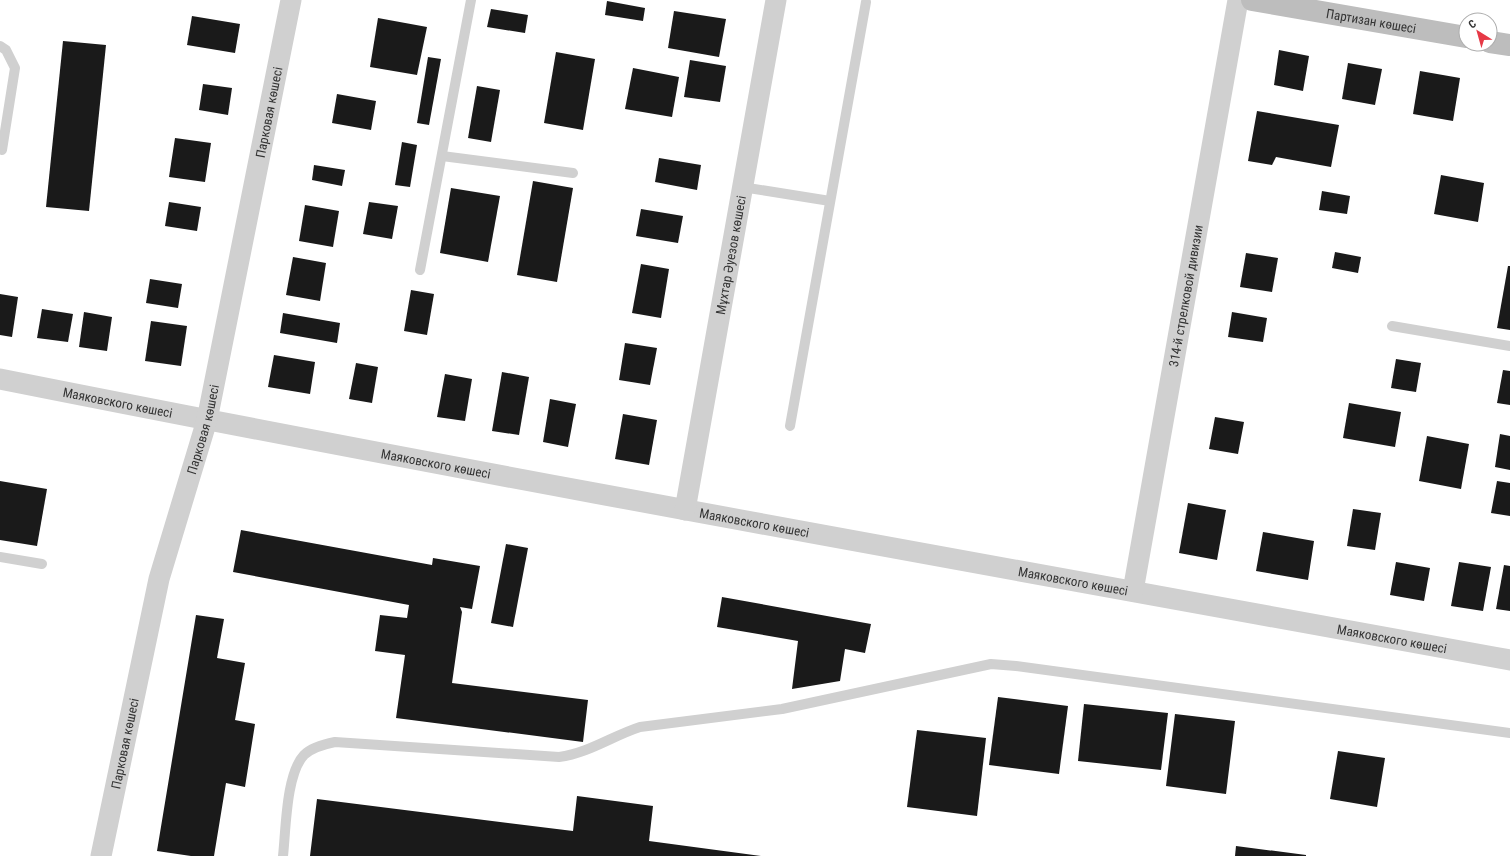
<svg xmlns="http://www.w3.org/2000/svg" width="1510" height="856" viewBox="0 0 1510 856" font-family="'Roboto Condensed',sans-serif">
  <rect width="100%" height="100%" fill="#fff"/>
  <g fill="#1a1a1a">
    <polygon points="607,1 645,8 643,21 605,15"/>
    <polygon points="491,9 528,15 525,33 487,27"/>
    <polygon points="674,11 726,19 719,57 668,48"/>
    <polygon points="192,16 240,24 235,53 187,45"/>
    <polygon points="378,18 427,27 417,75 370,67"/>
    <polygon points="63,41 106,45 89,211 46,207"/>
    <polygon points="1279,50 1309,56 1303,91 1274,85"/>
    <polygon points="556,52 595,59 583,130 544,123"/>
    <polygon points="428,57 441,59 429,125 417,123"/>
    <polygon points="690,60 726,66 720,102 684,97"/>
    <polygon points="1348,63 1382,69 1375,105 1342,99"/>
    <polygon points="633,68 679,77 672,117 625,109"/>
    <polygon points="1420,71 1460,78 1453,121 1413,114"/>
    <polygon points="203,84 232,88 228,115 199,110"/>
    <polygon points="477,86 500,90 491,142 468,138"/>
    <polygon points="337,94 376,101 371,130 332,123"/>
    <polygon points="1257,111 1339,125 1331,167 1276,157 1272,165 1248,161"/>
    <polygon points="175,138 211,143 205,182 169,177"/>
    <polygon points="402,142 417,145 410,187 395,185"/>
    <polygon points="659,158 701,165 697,190 655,182"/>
    <polygon points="314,165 345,170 342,186 312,180"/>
    <polygon points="1441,175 1484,183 1478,222 1434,214"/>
    <polygon points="533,181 573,188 557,282 517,275"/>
    <polygon points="451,188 500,196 488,262 440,253"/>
    <polygon points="1322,191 1350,196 1347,214 1319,210"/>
    <polygon points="169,202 201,207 197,231 165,226"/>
    <polygon points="369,202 398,206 392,239 363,234"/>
    <polygon points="305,205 339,211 333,247 299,241"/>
    <polygon points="641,209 683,216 678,243 636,236"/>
    <polygon points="1335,252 1361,257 1358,273 1332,268"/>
    <polygon points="1246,253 1278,258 1272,292 1240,287"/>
    <polygon points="293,257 326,263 320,301 286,295"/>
    <polygon points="641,264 669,269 661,318 632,313"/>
    <polygon points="1508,266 1510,266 1510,330 1497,328"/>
    <polygon points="150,279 182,284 178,308 146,303"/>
    <polygon points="411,290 434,294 427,335 404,331"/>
    <polygon points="0,294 18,297 12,337 0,335"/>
    <polygon points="42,309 73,314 68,342 37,338"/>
    <polygon points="84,312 112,317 107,351 79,347"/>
    <polygon points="1232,312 1267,318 1263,342 1228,337"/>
    <polygon points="283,313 340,323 337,343 280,333"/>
    <polygon points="151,321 187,326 181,366 145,361"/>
    <polygon points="625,343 657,348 650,385 619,380"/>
    <polygon points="274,355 315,362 310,394 268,387"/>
    <polygon points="1396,359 1421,363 1416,392 1391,388"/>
    <polygon points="356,363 378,367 372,403 349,399"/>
    <polygon points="1503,370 1510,371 1510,405 1497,403"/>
    <polygon points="502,372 529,377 519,435 492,431"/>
    <polygon points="445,374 472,379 465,421 437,417"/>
    <polygon points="550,399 576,404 568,447 543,442"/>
    <polygon points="1349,403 1401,412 1395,447 1343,438"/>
    <polygon points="623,414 657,420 649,465 615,459"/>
    <polygon points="1215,417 1244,422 1238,454 1209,449"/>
    <polygon points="1500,434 1510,436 1510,470 1495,467"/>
    <polygon points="1427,436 1469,444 1461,489 1419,481"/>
    <polygon points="0,481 47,489 37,546 0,540"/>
    <polygon points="1497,481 1510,483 1510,516 1491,513"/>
    <polygon points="1188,503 1226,510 1217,560 1179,553"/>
    <polygon points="1353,509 1381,513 1375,550 1347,546"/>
    <polygon points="241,530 432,565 433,558 480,566 472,609 460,607 462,612 452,683 588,700 583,742 396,718 405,655 375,651 380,615 407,618 409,605 233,572"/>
    <polygon points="1263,532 1314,541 1308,580 1256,571"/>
    <polygon points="506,544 528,548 513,627 491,623"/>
    <polygon points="1396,562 1430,568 1424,601 1390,595"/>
    <polygon points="1459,562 1491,567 1483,611 1451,606"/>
    <polygon points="1504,565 1510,566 1510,611 1496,609"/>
    <polygon points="722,597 871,624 865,653 845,649 840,681 792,689 798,641 717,627"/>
    <polygon points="196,615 224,619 217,658 245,663 235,720 255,724 245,787 226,783 214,856 191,856 157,851"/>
    <polygon points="998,697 1068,706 1059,774 989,765"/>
    <polygon points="1084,704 1168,713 1161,770 1078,761"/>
    <polygon points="1175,714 1235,721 1226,794 1166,786"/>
    <polygon points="917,730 986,738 977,816 907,807"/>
    <polygon points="1338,751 1385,758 1377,807 1330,799"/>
    <polygon points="577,796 653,806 649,841 761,856 310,856 317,799 573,831"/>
    <polygon points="1236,846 1306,855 1306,856 1235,856"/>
  </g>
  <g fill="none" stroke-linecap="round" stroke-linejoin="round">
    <g stroke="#d0d0d0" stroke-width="10">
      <polyline points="0,46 6,50 15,68 2,150"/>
      <polyline points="442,156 573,173"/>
      <polyline points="742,187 830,201"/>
      <polyline points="420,270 471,0"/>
      <polyline points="1392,326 1510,346"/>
      <polyline points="790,426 866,2"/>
      <polyline points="0,557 42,564"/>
      <path d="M283 856C286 829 286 774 304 755 312 747 325 744 335 742L559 757C589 753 612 736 640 727L782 709 991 664 1016 666 1510 733"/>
    </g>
    <g stroke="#d0d0d0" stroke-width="21">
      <path id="s1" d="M0 379C502 479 1006 568 1510 660"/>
      <path id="s2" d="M685 510 776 0"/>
      <path id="s3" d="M1133 591 1238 0"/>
      <path id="s4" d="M101 856 159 579 207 420 291 0"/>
    </g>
    <g stroke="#bdbdbd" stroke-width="22">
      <path id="s5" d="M1252 0 1466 37"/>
      <polyline points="1490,42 1510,45"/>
    </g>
  </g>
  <g text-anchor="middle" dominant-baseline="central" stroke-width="4" stroke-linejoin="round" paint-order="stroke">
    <g font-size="13" fill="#333" stroke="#fff">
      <text stroke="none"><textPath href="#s5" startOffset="121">Партизан көшесі</textPath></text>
      <text stroke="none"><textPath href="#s4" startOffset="763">Парковая көшесі</textPath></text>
      <text stroke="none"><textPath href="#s2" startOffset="259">Мұхтар Әуезов көшесі</textPath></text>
      <text stroke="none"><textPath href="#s3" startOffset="300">314-й стрелковой дивизии</textPath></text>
      <text stroke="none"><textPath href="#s1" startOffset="120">Маяковского көшесі</textPath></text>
      <text stroke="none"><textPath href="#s4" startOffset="439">Парковая көшесі</textPath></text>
      <text stroke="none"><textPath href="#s1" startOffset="444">Маяковского көшесі</textPath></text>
      <text stroke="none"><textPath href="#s1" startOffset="768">Маяковского көшесі</textPath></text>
      <text stroke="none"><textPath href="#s1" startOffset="1092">Маяковского көшесі</textPath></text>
      <text stroke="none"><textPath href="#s1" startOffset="1416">Маяковского көшесі</textPath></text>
      <text stroke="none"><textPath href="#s4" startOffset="115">Парковая көшесі</textPath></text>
    </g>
  </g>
  <g transform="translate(1478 32) rotate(323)"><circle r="19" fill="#ffffff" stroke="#adadad"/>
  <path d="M0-3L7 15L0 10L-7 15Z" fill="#e63946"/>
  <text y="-6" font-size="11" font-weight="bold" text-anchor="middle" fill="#333333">С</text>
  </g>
</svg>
